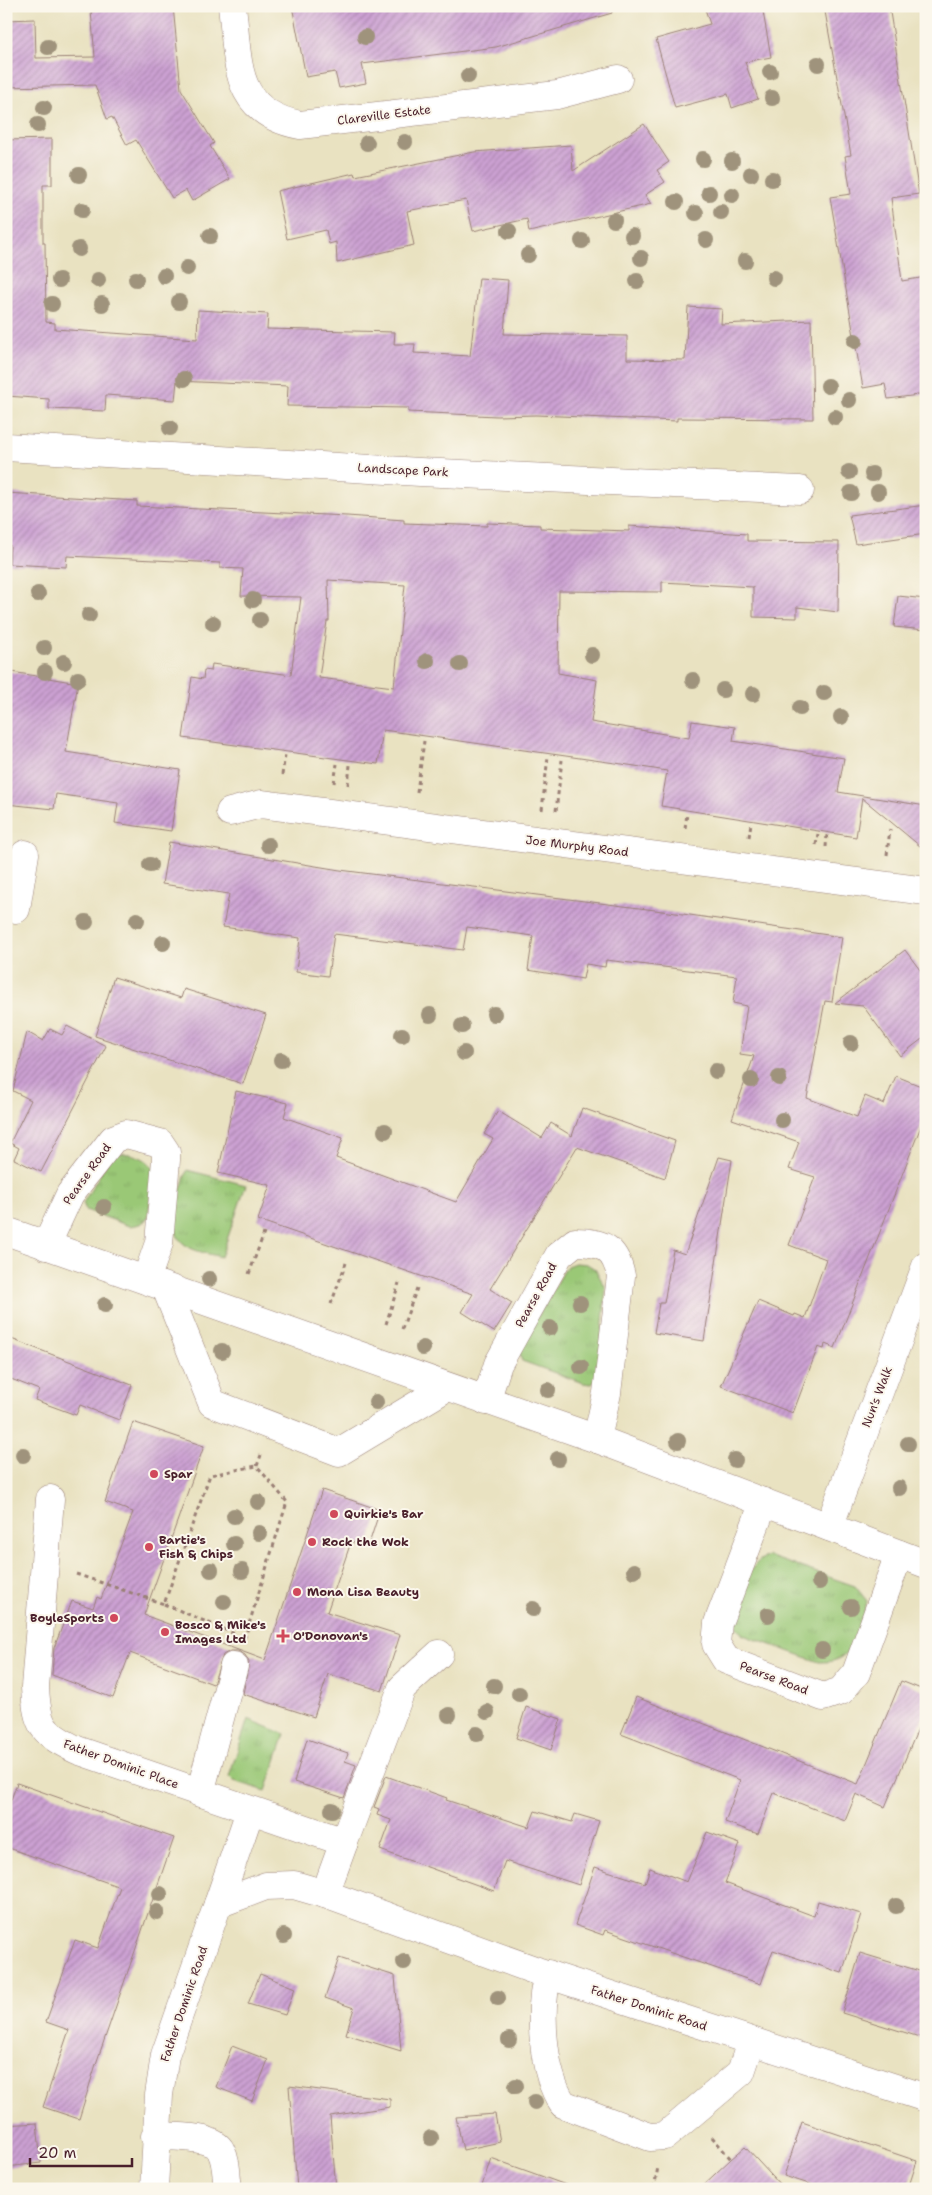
<svg xmlns="http://www.w3.org/2000/svg" width="932" height="2195" viewBox="0 0 932 2195" font-family="'Shantell Sans',sans-serif">
  <defs>
    <pattern id="grass-tufts" width="24" height="20" patternUnits="userSpaceOnUse" patternTransform="scale(1.25)"><rect width="24" height="20" fill="#9ac876"/><path d="M3 7l-1-3M5 7V3M7 7l1-3M15 17l-1-3M17 17v-4M19 17l1-3" fill="none" stroke="#86ab66"/></pattern>
    <pattern id="building-hatch" width="6" height="6" patternUnits="userSpaceOnUse" patternTransform="scale(1.25)"><rect width="6" height="6" fill="#cca1d3"/><path d="M-1 1l2-2M0 6l6-6M5 7l2-2" fill="none" stroke="#a883ab"/></pattern>
  </defs>
  <rect width="100%" height="100%" fill="#fbf7ec"/>
  <filter id="ink" filterUnits="userSpaceOnUse"><feTurbulence type="fractalNoise" baseFrequency=".02" numOctaves="2"/><feDisplacementMap in="SourceGraphic" scale="10" xChannelSelector="R" yChannelSelector="G"/><feConvolveMatrix kernelMatrix="1 2 1 2 8 2 1 2 1" color-interpolation-filters="sRGB"/></filter>
  <filter id="wash" filterUnits="userSpaceOnUse"><feTurbulence type="fractalNoise" baseFrequency=".0096" numOctaves="4" result="noise"/><feDisplacementMap in="SourceGraphic" scale="20" xChannelSelector="R" yChannelSelector="G"/><feGaussianBlur stdDeviation="1.12" result="paint"/><feColorMatrix in="noise" values="0 0 0 0 0 0 0 0 0 0 0 0 0 0 0 0 0 1.4 0 .05"/><feComposite in="paint" operator="in"/></filter>
  <g filter="url(#wash)">
    <rect width="100%" height="100%" fill="#e9e2c1"/>
    <g fill="url(#grass-tufts)" stroke="#727450">
      <path d="M116 1153C130 1153 147 1156 154 1170L148 1217C143 1224 138 1225 129 1226L86 1210 83 1203 110 1158Z"/>
      <path d="M187 1170 246 1185 221 1257C210 1254 196 1252 187 1246 162 1231 181 1191 187 1170Z"/>
      <polygon points="575,1263 587,1264 595,1269 606,1288 598,1379 592,1384 583,1383 522,1361 518,1350 567,1266"/>
      <path d="M768 1556 855 1586 867 1601C864 1615 854 1650 841 1657 835 1662 826 1662 819 1662L743 1635 732 1621C740 1599 745 1564 768 1556Z"/>
      <polygon points="248,1719 285,1734 266,1791 234,1781 229,1776"/>
    </g>
    <g id="blocks">
      <g fill="url(#building-hatch)" fill-rule="evenodd">
        <polygon points="142,6 173,6 181,89 214,143 210,146 230,179 192,201 186,190 172,198 136,140 127,145 112,117 107,119 95,85 6,87 6,20 35,19 36,58 95,57 91,11"/>
        <polygon points="292,6 611,6 612,13 496,47 362,64 366,83 339,88 335,72 306,77"/>
        <polygon points="704,6 762,6 771,57 745,62 758,99 732,108 728,94 675,108 656,39 710,24"/>
        <polygon points="824,6 889,6 919,194 891,198 902,281 926,277 926,394 888,399 885,384 863,388 830,197 851,194 845,156 851,155"/>
        <polygon points="644,124 669,162 657,170 665,182 645,195 651,204 529,232 527,219 473,231 466,200 433,206 407,211 414,245 337,263 336,242 329,244 326,230 287,239 277,191 354,173 355,176 474,152 571,145 573,171"/>
        <polygon points="52,139 52,185 43,185 43,243 45,243 46,322 55,323 55,329 197,339 198,310 268,314 267,329 395,332 394,344 415,344 414,353 470,356 479,278 508,280 504,334 627,336 627,359 685,360 688,307 722,309 721,324 811,320 813,419 677,418 677,421 536,415 497,416 408,412 408,408 287,406 288,386 177,381 175,400 106,395 105,411 49,409 49,399 6,396 9,277 6,277 6,140"/>
        <path d="M6 493 137 501V506L347 516 404 520V523L487 526V523L540 525V528L629 531V526L747 534V541L839 542 838 612 797 607V618L753 617V587L662 582V592L559 591 558 673 597 680 591 722 689 738 692 721 735 727 733 741 844 758 838 792 926 806V851L862 798 856 837 661 806 667 771 622 764 383 730 378 764 183 738 192 677 203 679 204 670 211 671 212 664 291 675 301 597 241 596 243 569 220 568V563L67 556 66 567 9 564 10 545H6ZM328 580 405 585 394 687 319 678 327 621H329Z"/>
        <polygon points="926,505 926,534 856,544 849,515"/>
        <polygon points="898,596 926,599 926,630 894,627"/>
        <polygon points="6,671 78,683 66,752 180,770 171,831 115,823 118,803 56,794 54,809 6,804"/>
        <polygon points="169,842 340,870 655,910 842,937 832,1002 825,1001 807,1098 857,1117 865,1096 884,1104 896,1076 926,1088 926,1113 835,1348 825,1344 824,1349 818,1347 793,1413 721,1386 758,1301 794,1316 795,1314 805,1318 826,1259 789,1245 815,1177 789,1169 799,1142 732,1119 754,1056 740,1054 747,1006 733,1003 737,976 606,960 605,967 586,964 583,979 528,970 533,936 467,927 463,950 334,934 328,976 296,972 300,938 223,927 229,894 162,884"/>
        <polygon points="905,950 926,978 926,1036 900,1056 863,1006 835,1003"/>
        <polygon points="114,977 181,998 184,989 266,1015 243,1084 95,1036"/>
        <polygon points="67,1026 106,1046 41,1172 14,1159 19,1148 10,1143 31,1100 13,1091 27,1032 43,1041 50,1029 62,1035"/>
        <polygon points="236,1091 288,1103 284,1117 343,1138 336,1158 456,1202 493,1139 484,1134 498,1111 542,1138 551,1123 572,1136 582,1108 675,1141 665,1178 577,1147 490,1289 512,1303 494,1332 462,1312 473,1294 258,1220 270,1185 218,1173"/>
        <polygon points="719,1157 732,1160 704,1341 654,1333 659,1303 664,1303 673,1250 685,1254"/>
        <polygon points="6,1337 132,1385 119,1420 80,1405 76,1415 35,1400 39,1390 6,1377"/>
        <polygon points="133,1422 204,1446 144,1615 265,1660 322,1490 380,1510 368,1547 351,1542 327,1612 400,1635 382,1691 328,1674 314,1717 243,1694 249,1662 245,1655 238,1651 230,1651 223,1655 213,1684 130,1653 113,1698 52,1675 54,1648 72,1601 93,1608 97,1597 101,1599 133,1512 105,1502"/>
        <polygon points="901,1681 926,1691 926,1710 885,1807 856,1794 845,1821 774,1793 758,1834 725,1822 740,1780 621,1734 636,1697 858,1784"/>
        <polygon points="526,1707 561,1719 551,1750 516,1738"/>
        <polygon points="307,1739 348,1753 345,1761 356,1765 344,1798 294,1782"/>
        <polygon points="386,1776 447,1798 446,1800 529,1827 535,1811 572,1822 575,1814 599,1821 579,1885 505,1861 494,1891 380,1850 391,1820 377,1815 379,1809 374,1807"/>
        <polygon points="17,1783 174,1838 97,2061 79,2119 43,2107 69,2030 46,2022 75,1940 98,1948 120,1887 6,1847 6,1814"/>
        <polygon points="707,1832 740,1844 725,1883 814,1916 818,1901 861,1914 842,1973 773,1950 761,1984 605,1930 603,1935 575,1925 595,1867 645,1883 650,1868 687,1882"/>
        <polygon points="860,1953 926,1973 926,2039 842,2013"/>
        <polygon points="339,1958 395,1976 401,2051 346,2034 354,2008 325,1998"/>
        <polygon points="260,1974 295,1988 285,2015 248,2004"/>
        <polygon points="232,2046 268,2060 252,2101 216,2087"/>
        <polygon points="289,2086 390,2099 390,2107 330,2116 336,2189 297,2189"/>
        <polygon points="495,2114 500,2142 463,2150 456,2117"/>
        <polygon points="802,2122 917,2161 908,2189 825,2189 784,2176"/>
        <polygon points="37,2123 41,2163 6,2167 6,2125"/>
        <polygon points="745,2147 784,2189 699,2189 731,2159"/>
        <polygon points="491,2158 566,2185 565,2189 481,2189"/>
      </g>
    </g>
  </g>
  <g filter="url(#ink)">
    <use href="#blocks" fill-opacity="0" stroke="#9a8076" stroke-width="1"/>
    <g fill="none" stroke-linecap="round" stroke-linejoin="round">
      <g stroke="#9a8076" stroke-width="29">
        <g id="minor">
          <path d="M232 6C239 62 232 112 300 125L557 95 618 79"/>
          <polyline points="6,447 420,472 800,490"/>
          <polyline points="230,812 261,804 926,891"/>
          <polyline points="6,907 16,909 25,854"/>
          <polyline points="6,1231 597,1439 926,1564"/>
          <polyline points="46,1246 70,1194 113,1139 126,1134 160,1143 166,1152 166,1160 159,1243 146,1280"/>
          <polyline points="166,1288 212,1403 339,1452 447,1387"/>
          <path d="M486 1401 498 1364 559 1255 575 1242C603 1242 615 1248 621 1276L607 1393 597 1439"/>
          <path d="M50 1499 35 1687C37 1726 42 1733 77 1750L344 1842 325 1894"/>
          <polyline points="764,1502 718,1623 716,1644 726,1660 823,1697 841,1691 856,1673 899,1554"/>
          <polyline points="829,1527 926,1266"/>
          <polyline points="200,1793 234,1666"/>
          <polyline points="344,1842 402,1688 439,1654"/>
          <polyline points="218,1904 250,1811"/>
          <path d="M548 1974C538 2010 542 2073 563 2104L650 2137 665 2136 741 2072 751 2042"/>
          <path d="M155 2136C171 2137 214 2135 221 2151 227 2162 226 2176 228 2189"/>
          <polyline points="154,2189 159,2095 165,2055 218,1904 266,1886 294,1885 325,1894 537,1971 926,2098"/>
        </g>
      </g>
      <g stroke="#9a8076" stroke-width="3" stroke-dasharray="4 4" stroke-linecap="butt">
        <polyline points="282,775 285,755"/>
        <polyline points="334,783 337,764"/>
        <polyline points="348,785 350,765"/>
        <polyline points="417,792 424,741"/>
        <polyline points="542,810 548,756"/>
        <polyline points="556,811 562,760"/>
        <polyline points="685,828 687,814"/>
        <polyline points="749,837 751,823"/>
        <polyline points="816,845 818,834"/>
        <polyline points="826,847 827,835"/>
        <polyline points="887,855 890,829"/>
        <polyline points="249,1274 264,1233"/>
        <polyline points="331,1304 346,1263"/>
        <polyline points="386,1324 399,1283"/>
        <polyline points="402,1329 417,1288"/>
        <polyline points="257,1466 261,1455"/>
        <polyline points="76,1574 164,1604 210,1475 257,1466 287,1502 245,1637"/>
        <polyline points="164,1604 235,1634"/>
        <polyline points="712,2137 731,2159"/>
        <polyline points="654,2189 658,2167"/>
      </g>
      <use href="#minor" stroke="#fff" stroke-width="28"/>
    </g>
    <g fill="#9f937b">
      <circle cx="365" cy="37" r="8"/>
      <circle cx="48" cy="47" r="8"/>
      <circle cx="818" cy="64" r="8"/>
      <circle cx="770" cy="72" r="8"/>
      <circle cx="468" cy="76" r="8"/>
      <circle cx="772" cy="98" r="8"/>
      <circle cx="44" cy="108" r="8"/>
      <circle cx="38" cy="125" r="8"/>
      <circle cx="405" cy="142" r="8"/>
      <circle cx="367" cy="143" r="8"/>
      <circle cx="703" cy="159" r="8"/>
      <circle cx="732" cy="161" r="8"/>
      <circle cx="751" cy="174" r="8"/>
      <circle cx="79" cy="175" r="8"/>
      <circle cx="772" cy="179" r="8"/>
      <circle cx="709" cy="193" r="8"/>
      <circle cx="732" cy="195" r="8"/>
      <circle cx="676" cy="202" r="8"/>
      <circle cx="82" cy="210" r="8"/>
      <circle cx="721" cy="212" r="8"/>
      <circle cx="696" cy="213" r="8"/>
      <circle cx="614" cy="220" r="8"/>
      <circle cx="509" cy="231" r="8"/>
      <circle cx="210" cy="236" r="8"/>
      <circle cx="632" cy="236" r="8"/>
      <circle cx="706" cy="240" r="8"/>
      <circle cx="582" cy="241" r="8"/>
      <circle cx="79" cy="249" r="8"/>
      <circle cx="528" cy="255" r="8"/>
      <circle cx="641" cy="258" r="8"/>
      <circle cx="745" cy="261" r="8"/>
      <circle cx="187" cy="268" r="8"/>
      <circle cx="164" cy="276" r="8"/>
      <circle cx="774" cy="278" r="8"/>
      <circle cx="136" cy="279" r="8"/>
      <circle cx="59" cy="280" r="8"/>
      <circle cx="98" cy="280" r="8"/>
      <circle cx="637" cy="281" r="8"/>
      <circle cx="179" cy="302" r="8"/>
      <circle cx="52" cy="304" r="8"/>
      <circle cx="102" cy="304" r="8"/>
      <circle cx="855" cy="341" r="8"/>
      <circle cx="184" cy="379" r="8"/>
      <circle cx="828" cy="386" r="8"/>
      <circle cx="849" cy="400" r="8"/>
      <circle cx="835" cy="417" r="8"/>
      <circle cx="170" cy="428" r="8"/>
      <circle cx="849" cy="472" r="8"/>
      <circle cx="872" cy="474" r="8"/>
      <circle cx="878" cy="492" r="8"/>
      <circle cx="851" cy="493" r="8"/>
      <circle cx="38" cy="594" r="8"/>
      <circle cx="253" cy="600" r="8"/>
      <circle cx="89" cy="615" r="8"/>
      <circle cx="260" cy="620" r="8"/>
      <circle cx="213" cy="623" r="8"/>
      <circle cx="44" cy="648" r="8"/>
      <circle cx="592" cy="655" r="8"/>
      <circle cx="427" cy="661" r="8"/>
      <circle cx="64" cy="662" r="8"/>
      <circle cx="460" cy="664" r="8"/>
      <circle cx="45" cy="672" r="8"/>
      <circle cx="78" cy="679" r="8"/>
      <circle cx="693" cy="680" r="8"/>
      <circle cx="723" cy="690" r="8"/>
      <circle cx="824" cy="693" r="8"/>
      <circle cx="753" cy="694" r="8"/>
      <circle cx="800" cy="708" r="8"/>
      <circle cx="841" cy="717" r="8"/>
      <circle cx="268" cy="845" r="8"/>
      <circle cx="150" cy="865" r="8"/>
      <circle cx="137" cy="920" r="8"/>
      <circle cx="86" cy="922" r="8"/>
      <circle cx="163" cy="943" r="8"/>
      <circle cx="494" cy="1014" r="8"/>
      <circle cx="430" cy="1015" r="8"/>
      <circle cx="462" cy="1026" r="8"/>
      <circle cx="402" cy="1035" r="8"/>
      <circle cx="851" cy="1043" r="8"/>
      <circle cx="464" cy="1053" r="8"/>
      <circle cx="281" cy="1060" r="8"/>
      <circle cx="716" cy="1071" r="8"/>
      <circle cx="779" cy="1078" r="8"/>
      <circle cx="751" cy="1080" r="8"/>
      <circle cx="782" cy="1120" r="8"/>
      <circle cx="385" cy="1131" r="8"/>
      <circle cx="104" cy="1207" r="8"/>
      <circle cx="209" cy="1279" r="8"/>
      <circle cx="580" cy="1303" r="8"/>
      <circle cx="105" cy="1305" r="8"/>
      <circle cx="550" cy="1328" r="8"/>
      <circle cx="423" cy="1348" r="8"/>
      <circle cx="222" cy="1351" r="8"/>
      <circle cx="581" cy="1367" r="8"/>
      <circle cx="548" cy="1390" r="8"/>
      <circle cx="376" cy="1402" r="8"/>
      <circle cx="678" cy="1441" r="8"/>
      <circle cx="908" cy="1444" r="8"/>
      <circle cx="23" cy="1455" r="8"/>
      <circle cx="558" cy="1459" r="8"/>
      <circle cx="735" cy="1460" r="8"/>
      <circle cx="899" cy="1488" r="8"/>
      <circle cx="258" cy="1502" r="8"/>
      <circle cx="234" cy="1516" r="8"/>
      <circle cx="259" cy="1533" r="8"/>
      <circle cx="234" cy="1544" r="8"/>
      <circle cx="211" cy="1570" r="8"/>
      <circle cx="242" cy="1571" r="8"/>
      <circle cx="634" cy="1571" r="8"/>
      <circle cx="819" cy="1582" r="8"/>
      <circle cx="224" cy="1602" r="8"/>
      <circle cx="851" cy="1607" r="8"/>
      <circle cx="533" cy="1609" r="8"/>
      <circle cx="768" cy="1615" r="8"/>
      <circle cx="822" cy="1650" r="8"/>
      <circle cx="494" cy="1686" r="8"/>
      <circle cx="519" cy="1694" r="8"/>
      <circle cx="487" cy="1712" r="8"/>
      <circle cx="449" cy="1715" r="8"/>
      <circle cx="477" cy="1734" r="8"/>
      <circle cx="332" cy="1810" r="8"/>
      <circle cx="160" cy="1894" r="8"/>
      <circle cx="896" cy="1906" r="8"/>
      <circle cx="157" cy="1912" r="8"/>
      <circle cx="284" cy="1936" r="8"/>
      <circle cx="404" cy="1962" r="8"/>
      <circle cx="498" cy="1998" r="8"/>
      <circle cx="509" cy="2040" r="8"/>
      <circle cx="516" cy="2086" r="8"/>
      <circle cx="535" cy="2102" r="8"/>
      <circle cx="431" cy="2138" r="8"/>
    </g>
  </g>
  <g fill="#d1495b" stroke="#fbf7ec" stroke-width="2">
    <circle cx="154" cy="1474" r="5"/>
    <circle cx="334" cy="1514" r="5"/>
    <circle cx="312" cy="1542" r="5"/>
    <circle cx="149" cy="1547" r="5"/>
    <circle cx="297" cy="1592" r="5"/>
    <circle cx="114" cy="1618" r="5"/>
    <circle cx="165" cy="1632" r="5"/>
    <path d="M280.5 1628.5h5v5h5v5h-5v5h-5v-5h-5v-5h5z"/>
  </g>
  <g text-anchor="middle" dominant-baseline="central" stroke-width="4" stroke-linejoin="round" paint-order="stroke">
    <g font-size="12" fill="#4a1f2b" stroke="#fbf7ec">
      <text transform="translate(384 115) rotate(-7)">Clareville Estate</text>
      <text transform="translate(403 470) rotate(3)">Landscape Park</text>
      <text transform="translate(577 846) rotate(7)">Joe Murphy Road</text>
      <text transform="translate(87 1174) rotate(-54)">Pearse Road</text>
      <text transform="translate(536 1295) rotate(-61)">Pearse Road</text>
      <text transform="translate(877 1397) rotate(-69)">Nun's Walk</text>
      <text transform="translate(774 1678) rotate(21)">Pearse Road</text>
      <text transform="translate(121 1764) rotate(20)">Father Dominic Place</text>
      <text transform="translate(184 2004) rotate(-71)">Father Dominic Road</text>
      <text transform="translate(649 2008) rotate(18)">Father Dominic Road</text>
    </g>
    <g font-size="12" font-weight="bold" fill="#4a1f2b" stroke="#fbf7ec" text-anchor="start">
      <text x="164" y="1474">Spar</text>
      <text x="344" y="1514">Quirkie's Bar</text>
      <text x="159" y="1540">Bartie's<tspan x="159" dy="14">Fish &amp; Chips</tspan></text>
      <text x="322" y="1542">Rock the Wok</text>
      <text x="307" y="1592">Mona Lisa Beauty</text>
      <text x="104" y="1618" text-anchor="end">BoyleSports</text>
      <text x="175" y="1625">Bosco &amp; Mike's<tspan x="175" dy="14">Images Ltd</tspan></text>
      <text x="293" y="1636">O'Donovan's</text>
    </g>
  </g>
  <rect width="932" height="2195" fill="none" stroke="#fbf7ec" stroke-width="25"/>
  <path d="M30 2158v8h102v-8" fill="none" stroke="#4a1f2b" stroke-width="2.5"/>
  <text x="38" y="2158" font-size="15" fill="#4a1f2b" stroke="#fbf7ec" stroke-width="4" paint-order="stroke">20 m</text>
</svg>
